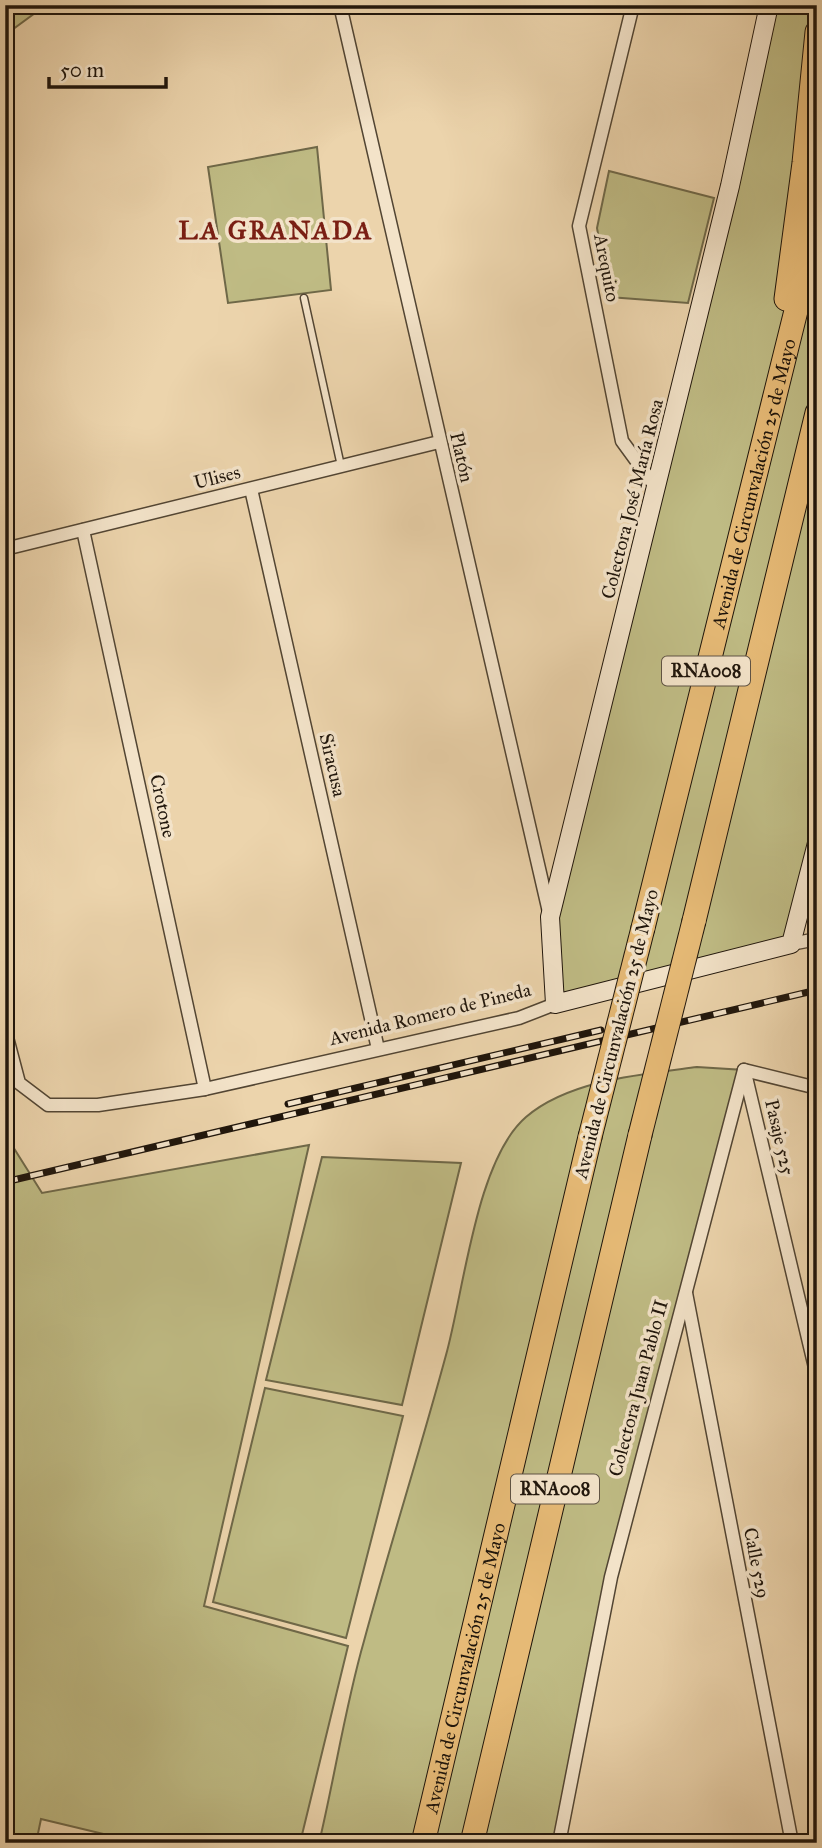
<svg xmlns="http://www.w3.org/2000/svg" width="822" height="1848" viewBox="0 0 822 1848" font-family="'IM FELL Great Primer',serif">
  <rect width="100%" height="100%" fill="#ecd4ac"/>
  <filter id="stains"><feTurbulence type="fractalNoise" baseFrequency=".00286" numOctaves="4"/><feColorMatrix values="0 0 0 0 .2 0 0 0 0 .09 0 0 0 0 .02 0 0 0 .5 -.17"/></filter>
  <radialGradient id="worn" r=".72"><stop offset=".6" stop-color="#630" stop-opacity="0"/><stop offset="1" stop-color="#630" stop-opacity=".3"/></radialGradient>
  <g fill="#bfbb84" stroke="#6f6848" stroke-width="2">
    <polygon points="5,5 46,5 5,35"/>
    <polygon points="769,5 817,5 817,843 791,944 555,1004 550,917"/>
    <polygon points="317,147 331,290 228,303 208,167"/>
    <polygon points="609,171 714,198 688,303 609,297 597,228"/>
    <path d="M697 1067 744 1070 611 1577 559 1843H319C335 1776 345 1707 364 1641 390 1545 420 1451 446 1355 464 1291 476 1160 526 1117 569 1080 643 1074 697 1067Z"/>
    <polygon points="5,1134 42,1193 309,1145 204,1606 348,1646 300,1843 141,1843 41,1819 36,1843 5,1843"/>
    <polygon points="322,1157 461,1163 402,1405 266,1380"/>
    <polygon points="265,1388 403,1416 346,1638 213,1602"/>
  </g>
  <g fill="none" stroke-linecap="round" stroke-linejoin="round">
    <g stroke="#524533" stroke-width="9">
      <polyline id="lane" points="304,298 341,466"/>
    </g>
    <g stroke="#524533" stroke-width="15">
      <g id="street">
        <polyline points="340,5 549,912"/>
        <polyline points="633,5 579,226 622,441 657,489"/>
        <polyline points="340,7 354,5"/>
        <polyline points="251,489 378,1049"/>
        <polyline points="83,530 205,1089"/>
        <polyline points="5,549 439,442"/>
        <polyline points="791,944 817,939"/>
        <polyline points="5,1030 19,1083 48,1105 98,1105 205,1089 519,1018 555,1004"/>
        <polyline points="744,1070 817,1088"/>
        <polyline points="745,1073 817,1376"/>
        <polyline points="686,1293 792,1843"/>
        <polyline points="559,1843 611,1577 744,1070"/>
      </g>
    </g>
    <g stroke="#1f150b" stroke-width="20">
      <polyline id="secondary" points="769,5 730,186 550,917 555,1004 791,944 817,843"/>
    </g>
    <g stroke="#1f150b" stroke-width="25">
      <g id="highway">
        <polyline points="786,299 804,163 817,32"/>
        <polyline points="694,921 817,413"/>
        <path id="s1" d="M643 928 817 226"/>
        <path id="s2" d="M423 1843 590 1137"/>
        <polyline points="472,1843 640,1135"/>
      </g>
    </g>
    <use href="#lane" stroke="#f3e3c9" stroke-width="6"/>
    <use href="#street" stroke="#f3e3c9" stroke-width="12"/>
    <use href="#secondary" stroke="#f3e3c9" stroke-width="18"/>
    <use href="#highway" stroke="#e6ba76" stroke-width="23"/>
    <g stroke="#1f150b" stroke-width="7">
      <g id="rail">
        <polyline points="288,1104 601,1030"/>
        <polyline points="5,1182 817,990"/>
      </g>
    </g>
    <use href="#rail" stroke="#f3e3c9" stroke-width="4.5" stroke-dasharray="13" stroke-linecap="butt"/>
    <g stroke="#1f150b" stroke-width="25" stroke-linecap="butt">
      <g id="highway-bridge">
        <polyline points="640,1135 694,921"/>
        <polyline points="590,1137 643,928"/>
      </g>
    </g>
    <use href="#highway-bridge" stroke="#e6ba76" stroke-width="23"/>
  </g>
  <g text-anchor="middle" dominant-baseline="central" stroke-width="7" stroke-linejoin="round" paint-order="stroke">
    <g fill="#f3e3c9" stroke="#5f5344" stroke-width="2">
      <rect x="662" y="656.5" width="88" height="29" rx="5"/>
      <rect x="511" y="1474.5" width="88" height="29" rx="5"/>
    </g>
    <g font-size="18" font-weight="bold" fill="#1f150b">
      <text x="706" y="671">RNA008</text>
      <text x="555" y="1489">RNA008</text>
    </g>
    <g font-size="19" fill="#1f150b" stroke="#f3e3c9">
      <text transform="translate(607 268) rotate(79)">Arequito</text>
      <text transform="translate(462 457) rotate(77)">Platón</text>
      <text transform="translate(217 477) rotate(-14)">Ulises</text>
      <text stroke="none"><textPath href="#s1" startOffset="458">Avenida de Circunvalación 25 de Mayo</textPath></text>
      <text transform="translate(632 499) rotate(-76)">Colectora José María Rosa</text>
      <text transform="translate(333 765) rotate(77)">Siracusa</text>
      <text transform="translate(163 806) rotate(78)">Crotone</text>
      <text transform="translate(430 1014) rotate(-14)">Avenida Romero de Pineda</text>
      <text transform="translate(616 1034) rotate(-76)">Avenida de Circunvalación 25 de Mayo</text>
      <text transform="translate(780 1137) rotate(77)">Pasaje 525</text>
      <text transform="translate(638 1388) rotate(-75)">Colectora Juan Pablo II</text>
      <text transform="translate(757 1563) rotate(79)">Calle 529</text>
      <text stroke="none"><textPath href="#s2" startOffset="180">Avenida de Circunvalación 25 de Mayo</textPath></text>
    </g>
    <g font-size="26" font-weight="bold" letter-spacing="2" fill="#7a1f14" stroke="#f3e3c9">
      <text x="276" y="230">LA GRANADA</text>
    </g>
  </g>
  <rect width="822" height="1848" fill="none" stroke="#ecd4ac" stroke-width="28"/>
  <rect x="7" y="7" width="808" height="1834" fill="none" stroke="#1f150b" stroke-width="3.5"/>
  <rect x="14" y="14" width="794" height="1820" fill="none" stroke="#1f150b" stroke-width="2"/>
  <path d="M49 77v10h117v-10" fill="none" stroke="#1f150b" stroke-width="3.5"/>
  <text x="60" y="77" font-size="21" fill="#1f150b" stroke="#f3e3c9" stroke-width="5" paint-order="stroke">50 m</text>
  <rect width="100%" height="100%" filter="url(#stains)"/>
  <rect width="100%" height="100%" fill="url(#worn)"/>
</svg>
